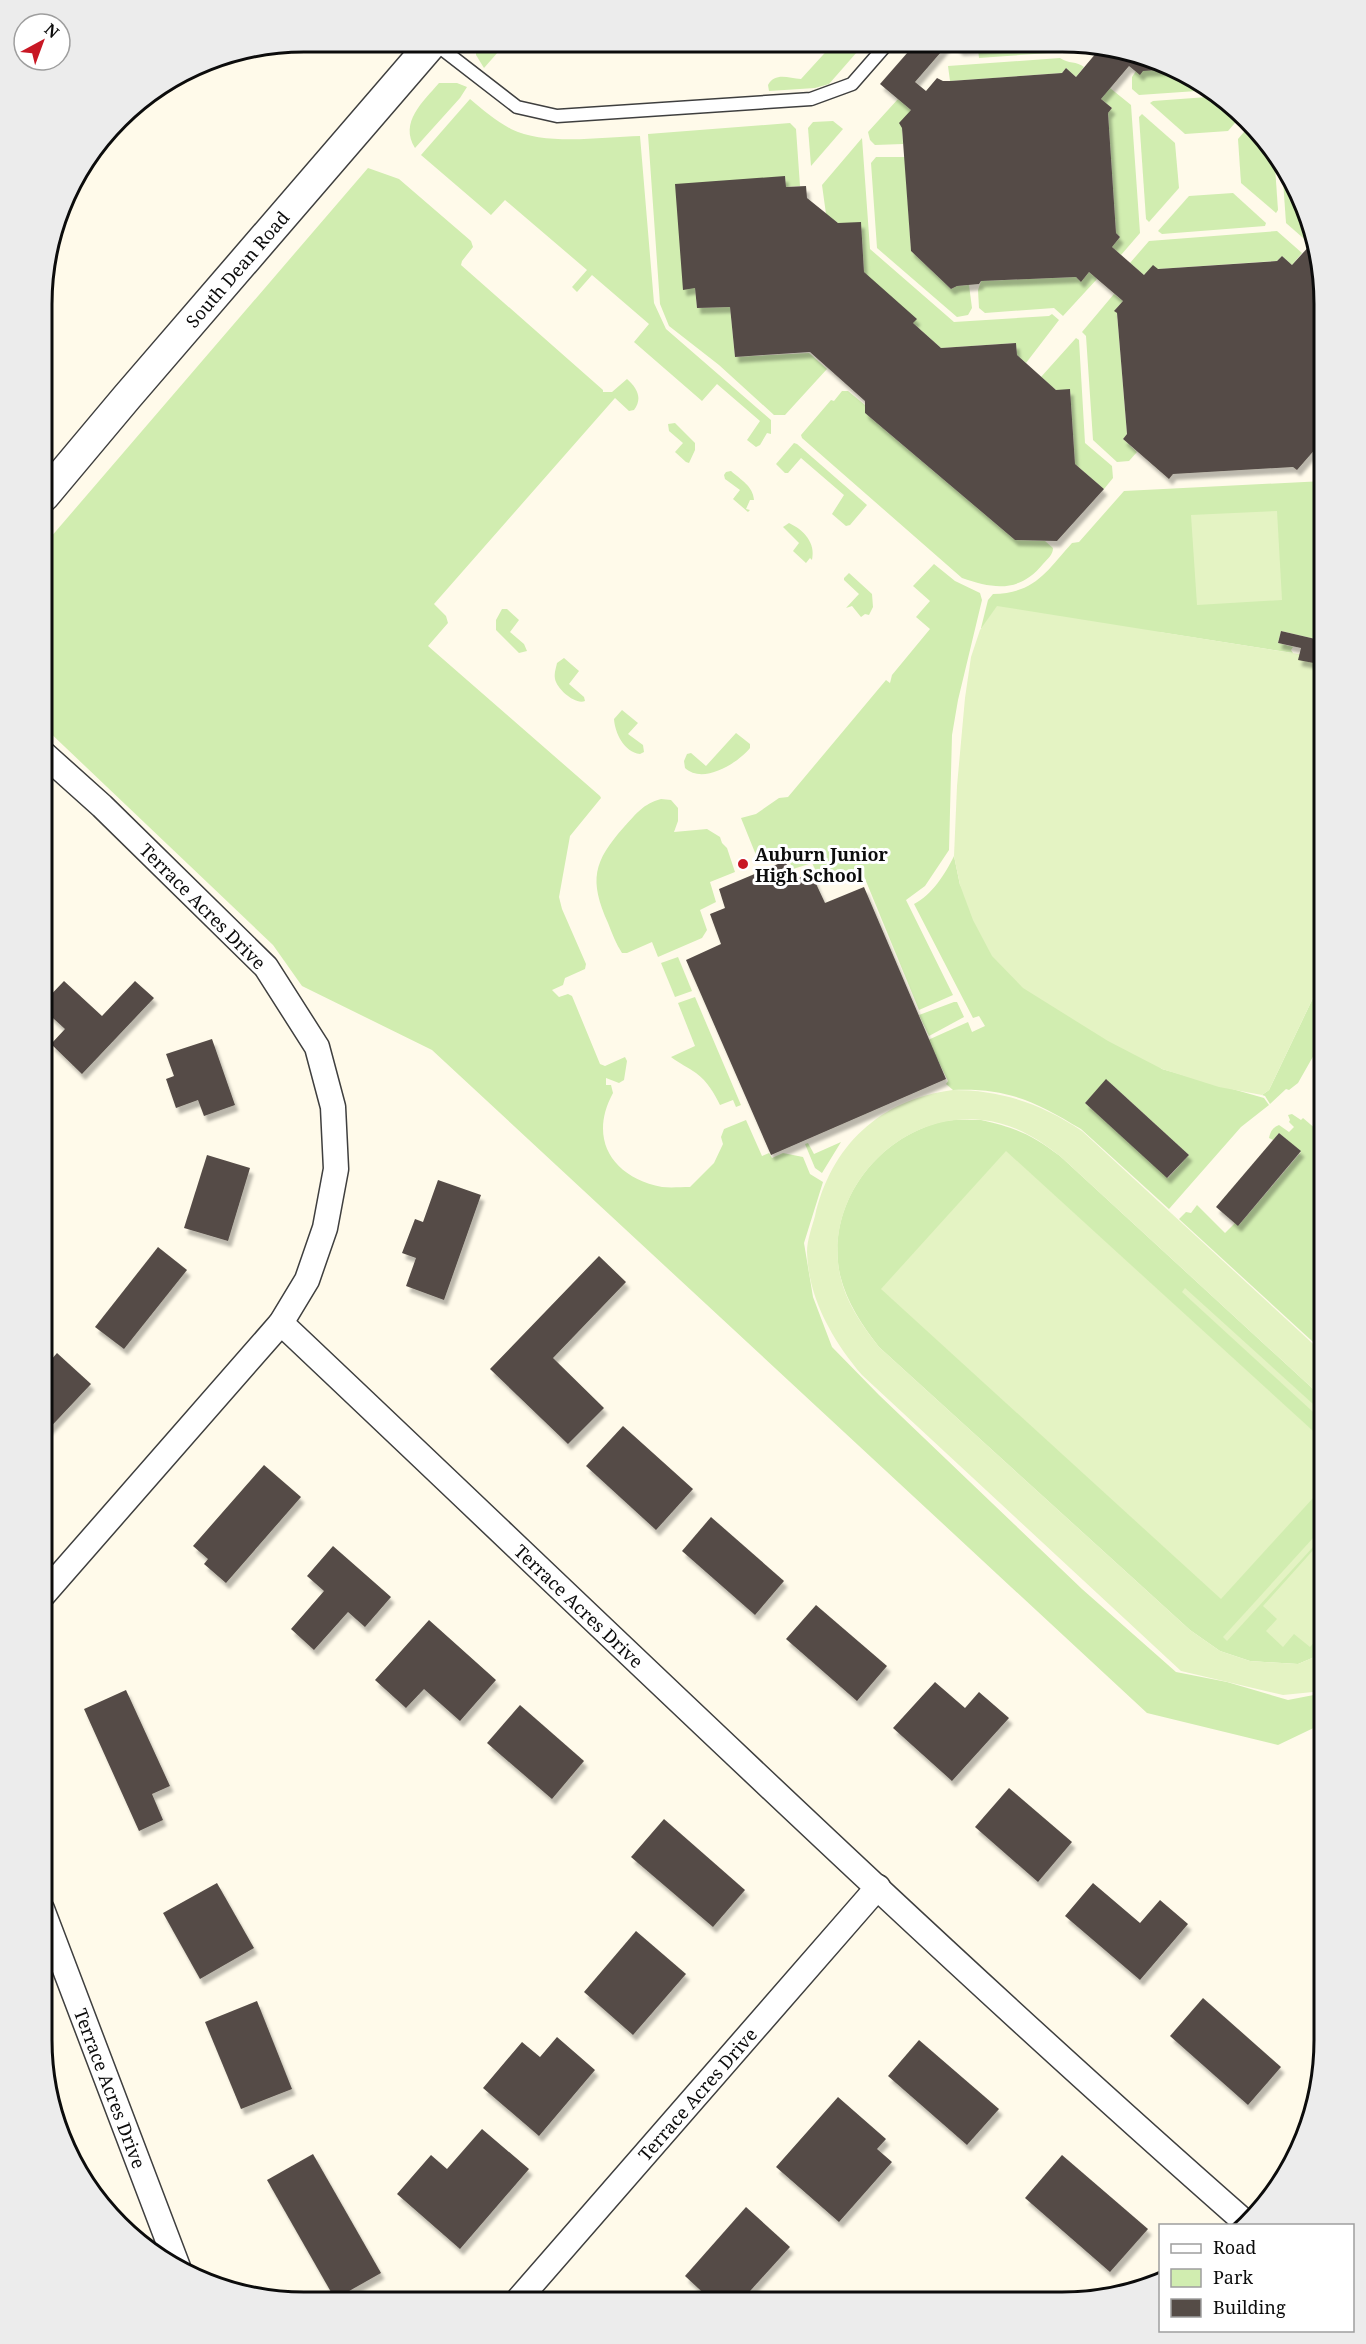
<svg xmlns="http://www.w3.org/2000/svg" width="1366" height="2344" viewBox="0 0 1366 2344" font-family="'Noto Serif',serif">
  <defs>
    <filter id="shadow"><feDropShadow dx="3.5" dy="6" stdDeviation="1.5" flood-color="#0004"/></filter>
  </defs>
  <rect width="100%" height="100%" fill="#fffaea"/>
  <g fill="#d1edb0" fill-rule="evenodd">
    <polygon points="476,42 506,43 484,68 476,55"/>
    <path d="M833 44H864L829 84 815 88 769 91 768 85C775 72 788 78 801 79Z"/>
    <polygon points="1034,44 1060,44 1063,47 1060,50 1063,52 979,58 978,49"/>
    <path d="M1060 58C1068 64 1077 61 1084 67L1076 77 1066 68 1062 73 950 81 948 66Z"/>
    <polygon points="1173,69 1211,90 1139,95 1132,89 1132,77 1136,71"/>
    <path d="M439 83H457L467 87 460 98 415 148C399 122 423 102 439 83Z"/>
    <polygon points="1110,88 1131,105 1140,233 1121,255 1112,247 1120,237 1116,233 1108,113 1112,108 1101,99"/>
    <polygon points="1221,96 1241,116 1228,131 1185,134 1150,103 1153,101"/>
    <path d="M470 99C483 110 496 121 511 129 545 146 602 137 640 136L654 303 666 329 771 420V434L767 433 760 445 756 447 747 440 760 421 717 384 702 401 634 342 649 324 592 275 577 292 572 287 587 270 505 200 491 215 421 155Z"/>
    <polygon points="898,99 911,110 902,128 903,144 875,145 870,140 868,132"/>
    <polygon points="1142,114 1175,143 1179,188 1149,222 1146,219 1139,117"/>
    <polygon points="833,121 843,129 811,166 808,128 813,122"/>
    <polygon points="790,123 796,129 800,186 786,187 785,177 695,288 697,308 730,307 735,357 809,353 827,369 785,415 774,415 719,365 669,326 660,304 648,134"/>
    <polygon points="1250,125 1270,145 1274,152 1278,210 1276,213 1241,183 1238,139"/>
    <polygon points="862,138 870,249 954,322 1049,316 1052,314 1059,320 1026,363 1017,355 1016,343 941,348 913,323 864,272 861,223 838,223 826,214 822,185"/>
    <polygon points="876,157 905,157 911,251 951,289 957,286 969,285 972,308 968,315 957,317 877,248 871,163"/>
    <polygon points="1282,166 1304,204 1310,244 1286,223"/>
    <path d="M368 168 399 179 471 241 473 247 462 261 461 265 603 390V392H612L627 379C637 388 643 398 634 410L629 411 615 398 434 604 446 616 448 623 428 646 600 796 601 798 570 836 559 897 562 909 586 964 585 969 565 978 563 985 552 990 559 997 568 994 572 996 600 1064 605 1066 625 1057 627 1061 624 1080 619 1083 606 1078V1085H611L613 1093C588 1139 612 1177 662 1187 671 1188 681 1187 690 1187L714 1163 723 1144 721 1137 724 1129 746 1120 762 1156 769 1153 772 1158 783 1153 803 1157 810 1174 823 1182 804 1243 813 1297 832 1347 879 1395 1082 1589 1176 1672 1227 1682 1288 1700 1324 1693V1723L1278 1745 1147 1713 432 1050 302 986 273 945 44 727V545Z"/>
    <polygon points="1233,193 1266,223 1265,226 1162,234 1158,231 1189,196"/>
    <polygon points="1277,231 1302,253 1292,265 1282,256 1277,261 1158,269 1144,275 1130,263 1149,241"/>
    <polygon points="1089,272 1097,279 1063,316 1054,308 985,313 979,308 978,290 981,281 1076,277 1081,282"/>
    <polygon points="1114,294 1123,301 1115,310 1117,313 1127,434 1123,439 1137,452 1129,461 1117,462 1093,440 1086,336 1082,332"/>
    <polygon points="1076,338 1079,340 1085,443 1112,466 1113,478 1104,489 1075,464 1070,390 1056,390 1041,377"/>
    <path d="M842 391H848L865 405V413L1015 540 1045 541 1053 548C1053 555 1048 558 1043 564 1019 593 994 589 962 578L802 438 801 435 831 400 834 401Z"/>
    <polygon points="675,423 695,443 695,450 689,463 686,462 675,452 683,443 669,431 668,424"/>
    <polygon points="794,443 797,444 867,505 850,525 846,526 832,514 844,495 801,458 788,473 785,473 776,464"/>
    <path d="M731 471C741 480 753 486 754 500H750L746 509 750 510 748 512 733 499 740 490 725 479 724 475 726 472Z"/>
    <path d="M1324 481V641L1281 631 1278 643 1293 647 1291 650 1293 653 1159 632 981 628 988 600 993 594C1035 593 1046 572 1072 543L1079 542 1124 491Z"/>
    <path d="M789 523C804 530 816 543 812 560L810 558 806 563 793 551 799 543 783 527Z"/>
    <polygon points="934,564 955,581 980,593 982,600 958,700 952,735 949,850 925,886 906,900 953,995 919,1010 861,869 823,885 812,863 793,869 784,851 758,860 741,818 756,814 779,798 788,797 886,680 890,683 892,675 930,629 916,617 930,601 913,586"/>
    <polygon points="849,573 872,594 873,607 869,615 865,614 861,617 852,606 846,608 859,594 844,580 844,578"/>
    <polygon points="502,609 507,609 519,620 510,632 524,644 527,651 519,653 496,630 496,620"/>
    <path d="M564 658 579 671 569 684 584 697 585 701C575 705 557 689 555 679 554 673 556 668 557 663Z"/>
    <path d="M622 710 638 723 628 734 643 745 644 752 640 754C624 752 615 733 614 719Z"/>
    <path d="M736 733 750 744V748C738 763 703 785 685 768L684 761 687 754 691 753 706 766Z"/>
    <path d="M661 799 671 800 678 808V821L674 832 707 829 720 837 722 843 727 848 735 872 710 882 716 902 700 910 707 930 702 938 658 957 652 942 627 953H622C616 944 612 933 608 923 589 880 593 862 624 827 637 813 643 804 661 799Z"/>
    <path d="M954 856 960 885 1162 1069 1264 1098 1269 1105 1241 1127 1169 1209 1081 1129C1034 1101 1008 1088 953 1090L946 1084 948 1081 928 1040 968 1022 972 1032 985 1026 979 1016 973 1018 914 904C931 896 946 873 954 856ZM1107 1080 1189 1155 1168 1178 1085 1103Z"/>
    <polygon points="678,957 692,991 675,997 661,963"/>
    <polygon points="1324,975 1324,1035 1316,1045 1319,1046 1298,1083 1289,1090 1286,1089 1270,1104 1265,1096 1262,1095 1269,1090"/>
    <path d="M695 997 741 1105 736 1107 733 1100 720 1105C714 1093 708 1082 696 1073 688 1067 680 1064 671 1057L695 1046 678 1003Z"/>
    <polygon points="954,1002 957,1002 964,1017 929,1036 919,1015"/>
    <path d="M1292 1114 1301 1120 1303 1118 1324 1136V1352L1179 1219 1186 1212 1191 1213 1197 1205 1225 1233 1235 1223 1239 1225 1301 1152 1279 1133 1273 1140 1269 1138C1270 1132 1273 1127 1279 1125L1289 1132 1294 1127 1289 1122 1290 1120 1288 1115Z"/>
    <path d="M981 1120C1016 1128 1031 1134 1060 1156L1324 1399V1653L1298 1664 1250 1661 1220 1651 1190 1630 879 1347C862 1325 847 1303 840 1275 825 1206 876 1136 945 1121 956 1119 970 1120 981 1120Z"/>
    <polygon points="841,1142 822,1173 815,1168 805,1144 808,1143 814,1154"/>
  </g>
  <g fill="#e4f3c3">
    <polygon points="1277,511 1282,600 1197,605 1191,515"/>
    <polygon points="997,606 1324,658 1324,975 1269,1090 1262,1095 1219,1087 1162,1069 1108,1041 1023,988 992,956 973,920 960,885 954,856 957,786 965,698 971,657 980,630"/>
    <path d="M953 1090C1001 1090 1042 1104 1082 1131L1324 1354V1399L1060 1156C1036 1137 1012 1123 982 1120 898 1111 823 1192 840 1275 846 1303 862 1325 879 1347L1190 1630 1220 1651 1250 1661 1298 1664 1324 1653V1688L1313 1692 1283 1695 1181 1671 862 1375C833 1341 808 1298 807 1252 807 1240 812 1227 815 1216 831 1146 880 1099 953 1090Z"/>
    <polygon points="1006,1151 1324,1441 1324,1486 1221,1599 881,1289"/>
    <polygon points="1185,1288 1324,1414 1324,1422 1182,1292"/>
    <polygon points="1324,1526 1324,1535 1227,1641 1223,1637"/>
    <polygon points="1324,1538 1324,1631 1310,1647 1294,1634 1283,1647 1266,1631 1277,1619 1263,1606"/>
  </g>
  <g fill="#554c47" filter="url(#shadow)">
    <polygon points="915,44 948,44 915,82 926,91 937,78 943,81 950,81 1062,73 1066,68 1076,77 1102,46 1162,62 1173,69 1143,71 1140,75 1129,66 1101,99 1112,108 1108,113 1116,233 1120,237 1112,247 1144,275 1153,265 1158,269 1277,261 1282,256 1292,265 1312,243 1320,284 1318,285 1321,288 1324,305 1324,439 1297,470 1293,467 1173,474 1169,479 1123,439 1127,434 1117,313 1114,311 1123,301 1089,272 1081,282 1076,277 981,281 979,284 957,286 951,289 911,251 902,128 899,123 911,110 880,84"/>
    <polygon points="953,44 1014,44 1014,46 960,50"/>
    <polygon points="785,176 786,187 806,186 807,198 838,223 861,222 864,272 917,319 913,323 941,348 1016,343 1017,355 1056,390 1070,389 1075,464 1104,489 1057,541 1015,540 865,413 865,401 810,352 735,357 730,307 697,308 695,288 683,290 675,184"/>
    <polygon points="1281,631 1324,641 1324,665 1298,660 1301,648 1278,643"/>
    <polygon points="785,861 794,880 811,873 825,903 864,887 946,1079 771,1155 686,960 721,944 710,914 725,908 719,889"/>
    <polygon points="64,981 102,1016 135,981 154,998 82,1074 51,1044 65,1029 43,1009 43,1003"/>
    <polygon points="212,1039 235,1105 204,1116 198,1100 176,1108 166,1079 174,1076 166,1054"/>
    <polygon points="1106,1079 1189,1155 1167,1178 1085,1103"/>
    <polygon points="1279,1133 1301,1151 1238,1226 1216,1207"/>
    <polygon points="207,1155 250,1168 228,1241 184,1228"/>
    <polygon points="438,1180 481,1195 444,1300 406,1286 416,1258 402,1253 415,1219 423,1222"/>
    <polygon points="158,1247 187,1270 124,1349 95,1327"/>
    <polygon points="599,1256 626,1282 553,1358 604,1408 568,1444 490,1369"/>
    <polygon points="57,1353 91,1384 43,1435 43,1369"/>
    <polygon points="623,1426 693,1489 656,1530 586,1466"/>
    <polygon points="264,1465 301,1497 226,1583 204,1564 208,1559 193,1546"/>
    <polygon points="711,1517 784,1581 755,1615 682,1551"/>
    <polygon points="333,1546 391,1597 365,1627 348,1612 314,1650 291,1629 324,1591 307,1576"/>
    <polygon points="816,1605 887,1666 857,1701 786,1639"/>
    <polygon points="429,1620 496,1680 460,1721 424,1689 406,1708 375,1680"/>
    <polygon points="935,1682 965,1708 979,1692 1009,1718 952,1781 893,1728"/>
    <polygon points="126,1690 170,1786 152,1794 163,1820 139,1831 84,1709"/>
    <polygon points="520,1705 584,1761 552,1799 487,1743"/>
    <polygon points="1009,1788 1072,1842 1038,1882 975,1827"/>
    <polygon points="664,1819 745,1890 713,1927 631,1857"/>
    <polygon points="217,1883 254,1948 200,1979 163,1913"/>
    <polygon points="1093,1883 1140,1923 1160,1900 1188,1924 1140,1980 1065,1916"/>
    <polygon points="636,1931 686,1974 633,2035 584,1992"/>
    <polygon points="1203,1998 1281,2067 1248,2105 1170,2036"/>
    <polygon points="257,2001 292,2089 241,2109 205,2022"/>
    <polygon points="557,2037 595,2070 539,2136 483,2088 522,2042 540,2057"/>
    <polygon points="919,2040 999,2109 967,2145 888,2076"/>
    <polygon points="838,2097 886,2139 877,2149 892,2162 839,2222 776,2167"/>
    <polygon points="482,2129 529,2169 460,2249 397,2194 431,2155 447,2169"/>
    <polygon points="313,2154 381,2273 335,2299 267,2180"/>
    <polygon points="1062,2155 1148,2229 1110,2272 1025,2198"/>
    <polygon points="746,2207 790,2247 741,2301 712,2301 685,2276"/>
  </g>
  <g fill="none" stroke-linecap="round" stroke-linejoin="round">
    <g stroke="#3f3f3f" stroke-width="15">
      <polyline id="service" points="433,42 517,107 557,116 811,99 852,84 887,44"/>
    </g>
    <g stroke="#3f3f3f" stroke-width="27">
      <g id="minor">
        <path id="s1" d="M281 1323C601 1625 916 1933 1246 2223"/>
        <polyline points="43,1595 281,1323 307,1280 325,1228 336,1169 333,1107 317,1047 266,967 102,806 44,754"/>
        <path id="s2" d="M42 1909 178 2267"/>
        <path id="s3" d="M518 2300 878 1887"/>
      </g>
    </g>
    <g stroke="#3f3f3f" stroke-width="33">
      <g id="tertiary">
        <path id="s4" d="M44 496 127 397 433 42"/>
      </g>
    </g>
    <use href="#service" stroke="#fff" stroke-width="12"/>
    <use href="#minor" stroke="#fff" stroke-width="24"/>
    <use href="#tertiary" stroke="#fff" stroke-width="30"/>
  </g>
  <circle fill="#c81724" stroke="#fff" stroke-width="2" cx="743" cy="864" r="6"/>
  <g text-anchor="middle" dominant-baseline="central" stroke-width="6" stroke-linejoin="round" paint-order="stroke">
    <g font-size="18" fill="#0c0c0c" stroke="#fff">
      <text stroke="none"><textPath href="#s4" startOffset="298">South Dean Road</textPath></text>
      <text transform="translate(203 906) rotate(45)">Terrace Acres Drive</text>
      <text stroke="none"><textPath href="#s1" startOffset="411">Terrace Acres Drive</textPath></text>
      <text stroke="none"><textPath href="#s2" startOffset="192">Terrace Acres Drive</textPath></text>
      <text stroke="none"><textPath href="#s3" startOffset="273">Terrace Acres Drive</textPath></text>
    </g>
    <g font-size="18" font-weight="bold" fill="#0c0c0c" stroke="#fff" text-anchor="start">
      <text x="755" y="854">Auburn Junior<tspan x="755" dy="21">High School</tspan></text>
    </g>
  </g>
  <path d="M0 0H1366V2344H0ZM304 52H1062A252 252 0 0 1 1314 304V2040A252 252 0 0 1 1062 2292H304A252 252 0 0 1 52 2040V304A252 252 0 0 1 304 52Z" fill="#ececec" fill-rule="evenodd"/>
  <path fill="none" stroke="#0c0c0c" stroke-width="3" d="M304 52H1062A252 252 0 0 1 1314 304V2040A252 252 0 0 1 1062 2292H304A252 252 0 0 1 52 2040V304A252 252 0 0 1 304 52Z"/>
  <rect x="1159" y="2224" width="195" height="108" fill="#ffffff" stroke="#9e9e9e" stroke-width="1.5"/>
  <rect x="1171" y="2244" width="30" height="9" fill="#ffffff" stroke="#9e9e9e" stroke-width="1.5"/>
  <text x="1213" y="2254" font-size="18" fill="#0c0c0c">Road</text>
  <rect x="1171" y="2269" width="30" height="18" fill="#d1edb0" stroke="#9e9e9e" stroke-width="1.5"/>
  <text x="1213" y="2284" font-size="18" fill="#0c0c0c">Park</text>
  <rect x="1171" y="2299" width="30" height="18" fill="#554c47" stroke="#9e9e9e" stroke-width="1.5"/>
  <text x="1213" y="2314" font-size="18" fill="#0c0c0c">Building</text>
  <g transform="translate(42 42) rotate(41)"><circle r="28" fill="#ffffff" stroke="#9e9e9e" stroke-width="1.5"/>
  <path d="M0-4.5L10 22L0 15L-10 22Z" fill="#c81724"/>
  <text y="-9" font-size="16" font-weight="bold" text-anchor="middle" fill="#0c0c0c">N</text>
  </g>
</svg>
